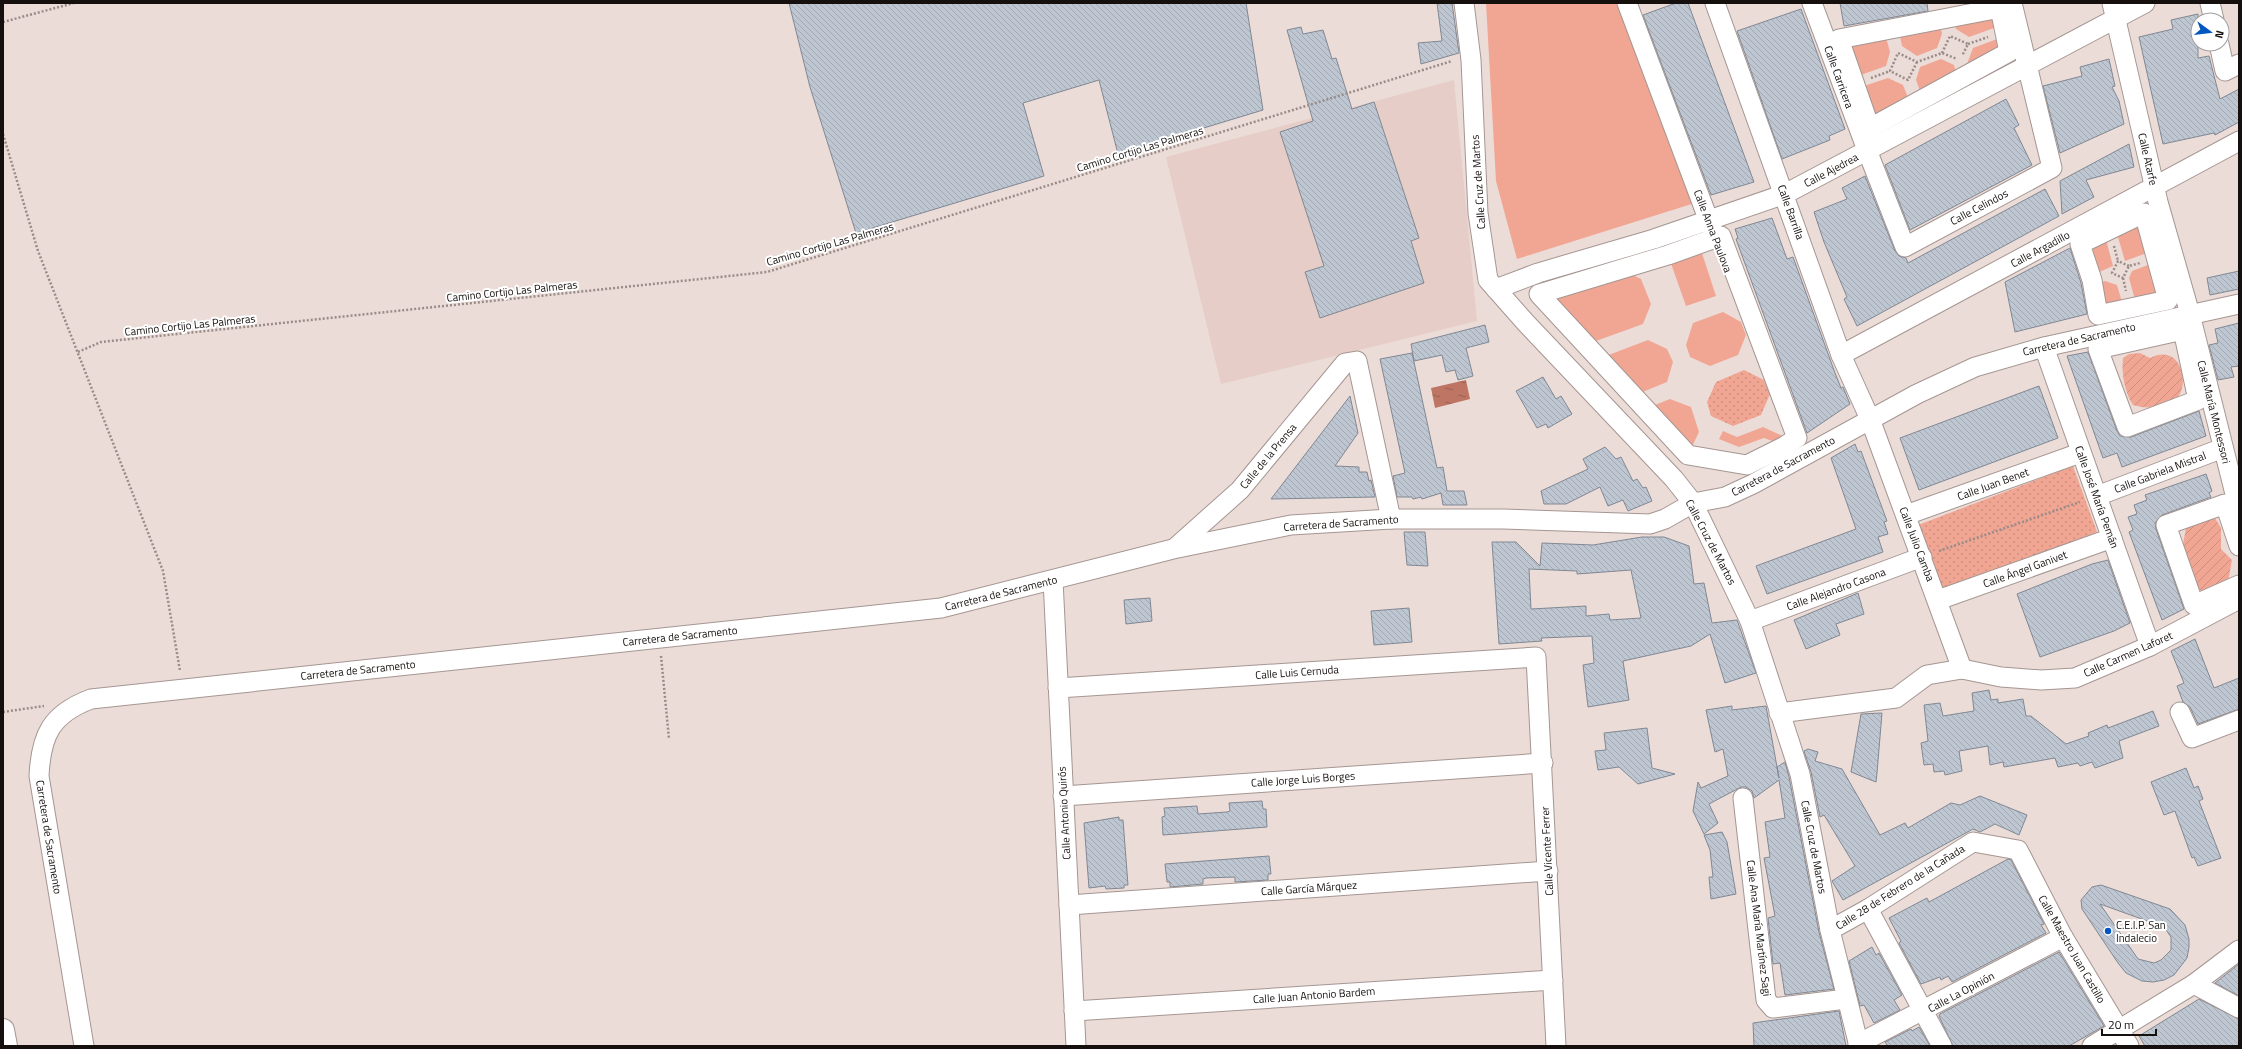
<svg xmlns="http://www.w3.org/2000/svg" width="2242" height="1049" viewBox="0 0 2242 1049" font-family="'Titillium Web',sans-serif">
  <defs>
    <pattern id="park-dots" width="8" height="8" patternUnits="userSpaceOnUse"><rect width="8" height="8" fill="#f1a694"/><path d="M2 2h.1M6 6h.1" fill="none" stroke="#ce8e7e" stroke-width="1.8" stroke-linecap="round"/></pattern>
    <pattern id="garden-furrows" width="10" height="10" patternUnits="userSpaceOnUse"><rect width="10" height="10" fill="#f1a694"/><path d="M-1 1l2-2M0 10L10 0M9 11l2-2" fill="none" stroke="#ce8e7e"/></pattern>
    <pattern id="water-ripples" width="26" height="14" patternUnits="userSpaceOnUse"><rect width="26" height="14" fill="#be7564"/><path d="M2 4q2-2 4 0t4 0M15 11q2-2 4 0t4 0" fill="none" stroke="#995f51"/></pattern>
    <pattern id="building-back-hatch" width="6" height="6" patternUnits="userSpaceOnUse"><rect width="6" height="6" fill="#bec6d2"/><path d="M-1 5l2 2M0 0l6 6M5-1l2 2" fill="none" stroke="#a2a9b3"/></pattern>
  </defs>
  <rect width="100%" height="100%" fill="#ecdcd8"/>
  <polygon fill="#e6cdc7" points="1454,80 1477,321 1221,384 1166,157"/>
  <g fill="#f1a694">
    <polygon points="1486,3 1623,3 1698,202 1517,259 1496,181"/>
    <polygon points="2000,8 1997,27 1969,37 1956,29 1953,17"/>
    <polygon points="1939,19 1942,34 1937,48 1917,56 1902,46 1898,27"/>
    <polygon points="1884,30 1890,52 1886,66 1861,75 1839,39"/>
    <polygon points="1997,39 2008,42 1969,74 1967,64 1973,48"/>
    <polygon points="1941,59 1954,65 1958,80 1923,99 1916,80 1920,67"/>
    <polygon points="1888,78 1903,85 1911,105 1870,128 1864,86"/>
    <polygon points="2144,213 2147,253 2125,261 2115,227"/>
    <polygon points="2104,232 2113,266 2097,273 2088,240"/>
    <polygon points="1699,244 1716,296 1686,306 1668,255"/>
    <polygon points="2148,265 2160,271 2168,300 2137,307 2129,278 2132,271"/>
    <polygon points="1620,269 1641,279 1651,304 1643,324 1585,345 1539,294"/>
    <polygon points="2105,281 2117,285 2124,309 2105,314 2099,283"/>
    <polygon points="1723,312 1741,322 1746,335 1738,355 1710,366 1690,357 1686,345 1693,323"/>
    <polygon points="1648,340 1667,349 1673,362 1667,382 1633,396 1598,359"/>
    <polygon points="1670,399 1691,407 1699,432 1688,455 1645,409"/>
    <polygon points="1763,427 1785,437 1785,446 1764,438 1739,447 1719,439 1723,431 1737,437"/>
  </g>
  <g fill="url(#park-dots)">
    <polygon points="1744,370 1764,380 1770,394 1761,415 1733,426 1711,416 1707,402 1716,382"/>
    <polygon points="2073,466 2097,532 1944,591 1918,525"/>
  </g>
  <g fill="url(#garden-furrows)">
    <path d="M2140 353 2150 358C2170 348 2182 361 2183 381 2183 388 2180 394 2177 400 2161 407 2150 410 2133 405 2125 393 2121 373 2123 358L2129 354Z"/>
    <polygon points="2215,518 2221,528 2221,549 2232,560 2228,582 2212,591 2201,591 2197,587 2192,568 2182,550 2186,528"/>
  </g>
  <polygon fill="url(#water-ripples)" points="1466,380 1470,399 1435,408 1431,388"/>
  <g fill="url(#building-back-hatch)" stroke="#808893" fill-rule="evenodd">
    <polygon points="789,3 1246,3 1263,110 1118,154 1099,80 1023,103 1044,176 856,233 810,87"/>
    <polygon points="1437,3 1452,3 1459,53 1421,64 1418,43 1442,41"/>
    <polygon points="1676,3 1688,3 1754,182 1711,195 1643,15"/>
    <polygon points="1840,3 1927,3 1928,11 1844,26"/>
    <polygon points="1801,9 1845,129 1829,136 1830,140 1782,159 1737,31"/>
    <polygon points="2198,14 2198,58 2209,56 2220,99 2239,89 2239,122 2215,135 2214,133 2163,144 2139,37 2173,29 2171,20"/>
    <polygon points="1301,27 1303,34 1323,30 1332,59 1336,58 1352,109 1374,102 1419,238 1411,241 1424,283 1320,318 1305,272 1324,266 1280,132 1313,121 1287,30"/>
    <polygon points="2109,59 2115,86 2112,87 2119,101 2124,124 2060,153 2043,86 2082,76 2080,67"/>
    <polygon points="2006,99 2019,125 2014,128 2032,165 1910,230 1885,165"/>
    <polygon points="2129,144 2134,167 2086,180 2094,197 2062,214 2060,181"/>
    <polygon points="1865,176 1895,251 1899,256 1906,258 1908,263 2045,189 2059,216 1857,326 1844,299 1847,297 1824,242 1814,212 1847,199 1842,188"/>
    <polygon points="1772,218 1787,259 1793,257 1835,373 1841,388 1843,387 1850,404 1807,433 1736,239 1738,238 1735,229"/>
    <polygon points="2070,248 2081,283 2087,314 2015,332 2005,282"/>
    <polygon points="2239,271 2239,289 2210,295 2207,278"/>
    <polygon points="2239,323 2239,366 2231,367 2234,377 2218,380 2209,345 2218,343 2215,329"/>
    <polygon points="1485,325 1489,342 1466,348 1473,376 1458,380 1455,370 1446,372 1442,355 1414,361 1411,344"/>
    <polygon points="2088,352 2117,431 2120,436 2131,437 2199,411 2206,436 2122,467 2117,453 2103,458 2067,356"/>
    <polygon points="1412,353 1437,468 1443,467 1447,491 1464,491 1467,505 1443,505 1441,493 1422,499 1421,497 1413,499 1412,497 1397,497 1393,476 1405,473 1380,359"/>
    <polygon points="1543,377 1556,399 1561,396 1572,414 1548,428 1546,424 1537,428 1516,391"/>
    <polygon points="2039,386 2058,438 1919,490 1900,438"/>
    <polygon points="1350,396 1358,433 1335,466 1359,467 1359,472 1367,472 1369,481 1371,480 1375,497 1271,499"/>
    <polygon points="1855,444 1858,452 1861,451 1887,521 1884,522 1888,534 1878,537 1883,552 1767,594 1756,566 1856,529 1831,458"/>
    <polygon points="1605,447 1616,459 1621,457 1633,481 1637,479 1643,488 1646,487 1652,501 1628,511 1623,500 1608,506 1600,487 1566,504 1544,504 1541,491 1588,469 1583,459"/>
    <polygon points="2206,474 2212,491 2209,493 2211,497 2162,515 2155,523 2156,529 2184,609 2162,620 2129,532 2133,530 2128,517 2137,514 2134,505 2147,500 2145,495"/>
    <polygon points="1404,532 1425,532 1428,566 1407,565"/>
    <path d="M1642 537H1664L1689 546 1694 584 1704 583 1712 623 1737 620 1756 673 1725 683 1710 634 1691 646 1623 661 1629 700 1588 707 1583 665 1594 663 1592 636 1541 638 1542 641 1499 644 1492 542H1516L1540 566 1542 543 1593 545ZM1529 569 1577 571V574L1631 570 1641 618 1610 620 1609 614 1586 616V606L1531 609Z"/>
    <polygon points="2108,560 2130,623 2114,631 2040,657 2017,594 2092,564"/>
    <polygon points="1858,593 1864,614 1836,624 1840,635 1806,649 1794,620"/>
    <polygon points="1150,598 1152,621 1126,624 1124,600"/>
    <polygon points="1409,608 1412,642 1374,645 1371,611"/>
    <polygon points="2195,639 2214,688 2239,678 2239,709 2198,724 2190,707 2183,702 2177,686 2184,683 2171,651"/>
    <polygon points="1989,690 1991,700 1998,699 1998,703 2023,699 2026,716 2031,716 2066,744 2089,736 2088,733 2107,725 2108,728 2153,711 2159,726 2119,741 2123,758 2095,768 2092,762 2080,766 2078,763 2058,767 2055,758 2004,767 2003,762 1990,765 1988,746 1959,751 1962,771 1945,775 1944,771 1934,772 1933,764 1924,765 1921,743 1928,741 1924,705 1940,703 1943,716 1974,711 1972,693"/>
    <polygon points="1732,706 1732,710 1766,706 1779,778 1777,767 1785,762 1789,777 1819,932 1834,989 1785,995 1780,963 1773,964 1768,918 1775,916 1764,858 1770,857 1765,822 1785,818 1779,780 1754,798 1752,791 1746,787 1741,787 1709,804 1718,823 1704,834 1693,811 1698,782 1701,788 1728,776 1723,749 1715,752 1706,710"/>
    <polygon points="1882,713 1877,773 1876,782 1851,772 1861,714"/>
    <polygon points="1647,728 1652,768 1675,774 1638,784 1619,767 1598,770 1595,751 1606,750 1604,733"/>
    <polygon points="1808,749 1818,752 1815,761 1842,769 1880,835 1905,823 1908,828 1951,803 1960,805 1980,796 2027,815 2019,835 1995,824 1980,832 1973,829 1843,900 1832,881 1855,866 1824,815 1820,817 1811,772 1804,751"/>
    <polygon points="2186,768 2194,788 2198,786 2203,799 2199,801 2221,858 2198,866 2194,857 2192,858 2175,811 2164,815 2151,782"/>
    <polygon points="1262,801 1263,809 1266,809 1267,827 1163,835 1162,817 1165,816 1164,808 1197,806 1198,814 1227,812 1230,811 1229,803"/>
    <polygon points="1119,817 1119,820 1123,820 1128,885 1124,885 1124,888 1106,889 1105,886 1089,888 1084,823"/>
    <polygon points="1722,832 1727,842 1736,894 1711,899 1709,877 1713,877 1710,850 1704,835"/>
    <polygon points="1269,856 1271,874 1268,874 1268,880 1235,882 1235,877 1206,878 1203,879 1203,884 1170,887 1170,882 1167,882 1165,864"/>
    <polygon points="2008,859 2011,860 2044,924 2041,925 2046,933 1952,982 1948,976 1941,980 1940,977 1921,984 1899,943 1901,941 1889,918 1927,898 1929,902"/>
    <path d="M2101 885 2170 909 2185 925 2189 939V947L2187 958 2174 975 2164 980 2153 982 2142 981 2126 973 2118 963 2082 909 2081 900 2092 887ZM2100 904 2164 927 2171 937V950L2161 960 2154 963 2138 959Z"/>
    <polygon points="1872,947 1876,955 1879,953 1902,995 1894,1000 1900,1010 1874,1023 1864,1005 1860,1006 1849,961"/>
    <polygon points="2059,952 2104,1026 2069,1046 1953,1046 1939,1016 1940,1014"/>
    <polygon points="2239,964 2239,996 2215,983"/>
    <polygon points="2199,999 2239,1019 2239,1046 2145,1046 2139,1036"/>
    <polygon points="1839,1011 1846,1046 1754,1046 1753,1023"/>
    <polygon points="1919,1027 1930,1046 1884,1046 1887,1045 1885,1042 1911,1029 1912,1031"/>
  </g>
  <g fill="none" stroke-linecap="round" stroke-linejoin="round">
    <g stroke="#a59692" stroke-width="21">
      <g id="street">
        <polyline points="1464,3 1471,60 1478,213 1488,280 1526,323 1674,479 1693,503 1750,621 1800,774 1830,930 1859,1046"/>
        <polyline points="1627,3 1713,232"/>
        <polyline points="1715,3 1841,355 1870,419 1962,669"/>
        <polyline points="1812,3 1867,150 1905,247 2052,168 2012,3"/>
        <polyline points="2112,3 2158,202 2190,314 2239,510"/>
        <polyline points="2210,3 2214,20"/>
        <polygon points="2000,8 2009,52 1870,128 1839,39"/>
        <polyline points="2219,44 2225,71 2239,64"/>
        <polygon points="2144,213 2168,300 2098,315 2092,280 2080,244"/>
        <polygon points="1721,236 1797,438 1785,446 1747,465 1688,455 1539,294 1668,255"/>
        <polyline points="1496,289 1538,273 1654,239 1785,194 2145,3"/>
        <polygon points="2183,330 2198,400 2127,427 2098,349"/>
        <polyline points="2044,347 2150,646"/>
        <polyline points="1841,355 2239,141"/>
        <polyline points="2097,496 2223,448"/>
        <polyline points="1906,515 2080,453"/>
        <polyline points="2239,546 2225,504 2166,525 2194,605 2239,585"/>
        <polyline points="1175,548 1240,490 1345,363 1357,361 1391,519"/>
        <polyline points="1053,580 1076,1046"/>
        <polyline points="1938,600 2112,538"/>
        <polyline points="1750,621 1922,557"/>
        <polyline points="1058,688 1536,657 1556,1046"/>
        <polyline points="2180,712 2192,738 2239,720"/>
        <polyline points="1779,713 1896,698 1927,675 1962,669 2001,677 2041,680 2075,678 2150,646 2239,599"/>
        <polyline points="1063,796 1543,763"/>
        <polyline points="1743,798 1766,1000 1773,1008 1846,999"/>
        <polyline points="1069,905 1548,871"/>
        <polyline points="1868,909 1942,1046"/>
        <polyline points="1830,930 1868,909 1973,842 2018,850 2063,937 2129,1046"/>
        <polyline points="2194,984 2239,1008"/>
        <polyline points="1074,1011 1553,980"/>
        <polyline points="1858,1044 2063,937"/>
        <path d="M84 1046 39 776C41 735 51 714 91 699L941 608 1173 549 1291 525 1391 519H1503L1650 524 1665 519 1693 503 1725 497 1753 484 1917 394 1975 367 2044 347 2239 304"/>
        <polyline points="2092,1046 2194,984 2239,950"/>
      </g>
    </g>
    <g stroke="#a59692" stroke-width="24">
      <polyline id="secondary" points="3,1030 6,1046"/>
    </g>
    <g stroke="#988c89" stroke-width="2.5" stroke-dasharray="2 2" stroke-linecap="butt">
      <polyline points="3,22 74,3"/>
      <polyline points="1968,44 1988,37"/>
      <polyline points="1942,53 1950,36 1968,44 1962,56"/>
      <polyline points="1917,62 1908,80 1890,71 1898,53 1917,62 1942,53 1957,59"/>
      <polyline points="1871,78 1890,71"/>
      <polyline points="3,134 38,251 163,571 180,671"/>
      <polyline points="2114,246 2118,261"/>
      <polyline points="2129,266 2118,261 2112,273 2123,278 2129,266 2140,263"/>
      <polyline points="2123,278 2126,291"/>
      <polyline points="78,352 101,342 767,272 1452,61"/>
      <polyline points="1939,551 2080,502"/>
      <polyline points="661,656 669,739"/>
      <polyline points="3,712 44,706"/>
    </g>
    <use href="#street" stroke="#fff" stroke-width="19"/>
    <use href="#secondary" stroke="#fff" stroke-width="22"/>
  </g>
  <circle fill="#0256bf" stroke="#fff" stroke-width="1.5" cx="2108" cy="931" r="4"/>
  <g text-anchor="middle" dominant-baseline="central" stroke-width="4" stroke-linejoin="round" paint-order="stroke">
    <g font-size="11" fill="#15100e" stroke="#fff">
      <text transform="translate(1839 77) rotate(70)">Calle Carricera</text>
      <text transform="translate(1140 149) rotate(-17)">Camino Cortijo Las Palmeras</text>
      <text transform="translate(2148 159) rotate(77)">Calle Atarfe</text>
      <text transform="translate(1831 170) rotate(-28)">Calle Ajedrea</text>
      <text transform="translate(1478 182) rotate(-94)">Calle Cruz de Martos</text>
      <text transform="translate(1979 207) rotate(-28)">Calle Celindos</text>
      <text transform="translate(1791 212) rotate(70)">Calle Barrilla</text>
      <text transform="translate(1713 231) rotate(69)">Calle Anna Paulova</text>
      <text transform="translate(830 244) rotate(-16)">Camino Cortijo Las Palmeras</text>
      <text transform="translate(2040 249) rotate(-28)">Calle Argadillo</text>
      <text transform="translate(512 291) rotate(-6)">Camino Cortijo Las Palmeras</text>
      <text transform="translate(190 325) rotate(-6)">Camino Cortijo Las Palmeras</text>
      <text transform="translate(2079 339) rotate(-13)">Carretera de Sacramento</text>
      <text transform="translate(2214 412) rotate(76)">Calle María Montessori</text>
      <text transform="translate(1268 456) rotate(-50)">Calle de la Prensa</text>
      <text transform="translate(1783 466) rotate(-28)">Carretera de Sacramento</text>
      <text transform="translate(2160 472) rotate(-21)">Calle Gabriela Mistral</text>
      <text transform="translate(1993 484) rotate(-20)">Calle Juan Benet</text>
      <text transform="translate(2097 497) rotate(70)">Calle José María Pemán</text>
      <text transform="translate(1341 523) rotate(-4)">Carretera de Sacramento</text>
      <text transform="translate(1711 542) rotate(62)">Calle Cruz de Martos</text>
      <text transform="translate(1917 544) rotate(69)">Calle Julio Camba</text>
      <text transform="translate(2025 569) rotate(-20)">Calle Ángel Ganivet</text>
      <text transform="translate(1836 589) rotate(-20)">Calle Alejandro Casona</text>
      <text transform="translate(1001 593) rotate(-14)">Carretera de Sacramento</text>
      <text transform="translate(680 636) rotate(-6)">Carretera de Sacramento</text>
      <text transform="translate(2128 654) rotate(-24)">Calle Carmen Laforet</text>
      <text transform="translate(358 670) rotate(-6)">Carretera de Sacramento</text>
      <text transform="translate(1297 672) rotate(-4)">Calle Luis Cernuda</text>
      <text transform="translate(1303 779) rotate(-4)">Calle Jorge Luis Borges</text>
      <text transform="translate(1064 813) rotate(-93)">Calle Antonio Quirós</text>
      <text transform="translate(49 837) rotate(81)">Carretera de Sacramento</text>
      <text transform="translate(1814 847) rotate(79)">Calle Cruz de Martos</text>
      <text transform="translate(1547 851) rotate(-93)">Calle Vicente Ferrer</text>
      <text transform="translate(1900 887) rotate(-32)">Calle 28 de Febrero de la Cañada</text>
      <text transform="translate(1309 888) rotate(-4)">Calle García Márquez</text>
      <text transform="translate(1759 928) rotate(83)">Calle Ana María Martínez Sagi</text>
      <text transform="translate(2072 949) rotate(60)">Calle Maestro Juan Castillo</text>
      <text transform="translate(1961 992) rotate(-28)">Calle La Opinión</text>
      <text transform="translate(1314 995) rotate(-4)">Calle Juan Antonio Bardem</text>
    </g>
    <g font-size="11" fill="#15100e" stroke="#fff" text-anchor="start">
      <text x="2116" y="925">C.E.I.P. San<tspan x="2116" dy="13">Indalecio</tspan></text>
    </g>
  </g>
  <rect width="2242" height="1049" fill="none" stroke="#15100e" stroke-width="8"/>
  <g transform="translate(2210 32) rotate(105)"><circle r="19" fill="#ffffff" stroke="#a19f9f"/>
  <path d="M0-3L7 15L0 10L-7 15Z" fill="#0256bf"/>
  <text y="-6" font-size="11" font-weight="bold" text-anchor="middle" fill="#15100e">N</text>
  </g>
  <path d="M2102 1029v6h54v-6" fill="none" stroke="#15100e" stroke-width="2"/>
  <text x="2108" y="1029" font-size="12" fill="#15100e" stroke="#ffffff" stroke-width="3" paint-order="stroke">20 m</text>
</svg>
